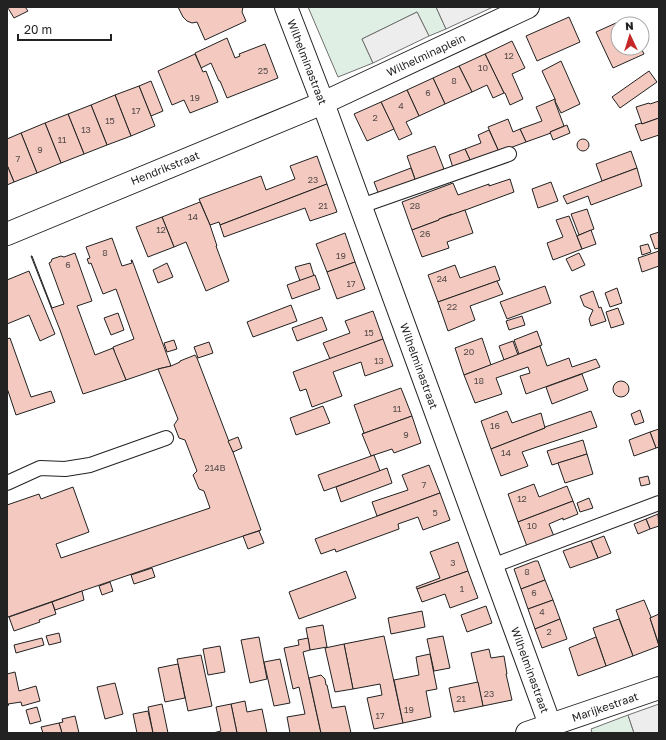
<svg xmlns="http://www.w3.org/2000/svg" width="666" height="740" font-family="'Golos Text',sans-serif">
<rect width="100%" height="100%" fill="#fff"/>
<!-- green -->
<g fill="#e0efe3" stroke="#6f6f6f">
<polygon points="308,7 436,7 446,29 429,36 417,12 362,39 373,63 338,77"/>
<polygon points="628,715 634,733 592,733 591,729"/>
</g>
<!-- parking -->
<g fill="#ededed" stroke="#6f6f6f">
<polygon points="436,7 493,7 446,29"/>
<polygon points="417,12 429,36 373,63 362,39"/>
<polygon points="659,704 659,733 634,733 628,715"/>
</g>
<!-- building -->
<g fill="#f3c9c0" stroke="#222">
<polygon points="9,7 25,7 28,11 14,18 8,8"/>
<polygon points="178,7 243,7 242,12 246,21 205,40 197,22 192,23 187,21 183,17"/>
<polygon points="569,17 580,42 537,61 526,36"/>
<polygon points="627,18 630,24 618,24 618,48 641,48 644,54 613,68 596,32"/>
<polygon points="227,38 235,58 240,56 239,54 265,44 278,78 227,98 220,81 219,81 211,63 201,68 195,53"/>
<polygon points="512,41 525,68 512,74 523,99 510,105 505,93 504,93 485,54"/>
<polygon points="195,54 203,72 206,71 218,102 190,113 184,100 172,105 158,71"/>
<polygon points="485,54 504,93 493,98 487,85 472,92 459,66"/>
<polygon points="561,61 580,104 561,113 555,101 555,99 542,71"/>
<polygon points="459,66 472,92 445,104 433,78"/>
<polygon points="649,71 657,82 620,108 612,97"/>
<polygon points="433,78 445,104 419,116 407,90"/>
<polygon points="151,81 163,111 151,116 139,86"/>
<polygon points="139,86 155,126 131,136 115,95"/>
<polygon points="407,90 419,116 406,122 412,134 399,140 381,102"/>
<polygon points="115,95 131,136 107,145 91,105"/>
<polygon points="555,99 555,102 564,126 550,132 551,133 526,142 520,129 542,121 536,107"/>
<polygon points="659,101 659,118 642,124 636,107 649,103 650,104"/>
<polygon points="381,102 394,129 367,141 354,114"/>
<polygon points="91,105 107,145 84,154 68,114"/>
<polygon points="68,114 84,154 61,163 45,123"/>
<polygon points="659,118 659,135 641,141 635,125 641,123 642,124"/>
<polygon points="508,119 513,132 520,129 526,142 499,152 488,127"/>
<polygon points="45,123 61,163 37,173 21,133"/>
<polygon points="567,125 570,133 553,140 550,132"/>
<polygon points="489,130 499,152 471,162 465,149 481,143 478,135"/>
<polygon points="21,133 37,173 14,182 7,165 7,139"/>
<circle cx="583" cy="145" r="6"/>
<polygon points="435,146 444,169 416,182 407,156"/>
<polygon points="465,149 471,162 453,168 449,155"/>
<polygon points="631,151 637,168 602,181 596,164"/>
<polygon points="317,156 327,184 220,225 219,222 210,225 199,199 261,176 266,190 295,179 290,166"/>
<polygon points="7,165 14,182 7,185"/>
<polygon points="411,168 416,182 379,195 374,182"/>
<polygon points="637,168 642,186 591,205 588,196 567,204 563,196 602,181"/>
<polygon points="510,179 514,192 452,215 452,214 439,219 439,220 412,230 402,202 453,183 458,195 489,184 489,186"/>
<polygon points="551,182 558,201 538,208 532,189"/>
<polygon points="327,184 337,212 310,221 305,208 224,237 220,225"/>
<polygon points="200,202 210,225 217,246 216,246 229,281 206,291 186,242 174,247 162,217"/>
<polygon points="587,209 594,229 579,235 571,214"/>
<polygon points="465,210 473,233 447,242 449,248 422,257 412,230 439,220 439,219"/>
<polygon points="569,216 582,249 553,260 547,243 563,237 556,220"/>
<polygon points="162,217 174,247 148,257 136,227"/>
<polygon points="591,230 596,244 582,249 577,236"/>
<polygon points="659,232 659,248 655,249 650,235"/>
<polygon points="345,233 355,262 327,272 316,244"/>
<polygon points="112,238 122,266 132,263 131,260 132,260 171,366 158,369 126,380 115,354 113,347 134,339 116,289 103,294 91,263 89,264 87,259 90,258 86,247"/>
<polygon points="648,244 651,252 642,255 640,246"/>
<polygon points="659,251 659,266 642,272 638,258"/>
<polygon points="75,253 92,301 77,306 95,355 113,348 126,380 83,394 60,330 31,256 32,256 52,308 64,304 49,263 51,262 52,259 61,256 64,257"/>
<polygon points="579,253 585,265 572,271 566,259"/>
<polygon points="355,262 365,289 337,299 327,272"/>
<polygon points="167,263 173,277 158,283 153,270"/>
<polygon points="310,263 314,276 300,281 295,267"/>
<polygon points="455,265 460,278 495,266 500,280 438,302 428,275"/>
<polygon points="29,271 55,334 40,341 29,315 7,324 7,280"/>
<polygon points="315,275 320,289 292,299 287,285"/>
<polygon points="497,281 503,294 470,306 475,320 448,331 438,302"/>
<polygon points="545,286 551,303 507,319 500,302"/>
<polygon points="617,288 622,303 610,307 605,293"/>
<polygon points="593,291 599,308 601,307 606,321 591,326 589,319 593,310 584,306 580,296"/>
<polygon points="291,305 297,321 253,337 247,322"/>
<polygon points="618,308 624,324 611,328 606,312"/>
<polygon points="373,311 383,339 330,359 323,343 350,333 345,321"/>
<polygon points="118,313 124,330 111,335 104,318"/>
<polygon points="522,316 525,325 509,330 506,321"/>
<polygon points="322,317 327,330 297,341 292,328"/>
<polygon points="537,331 542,345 519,354 514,340"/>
<polygon points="10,338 31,397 51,391 55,402 16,415 7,388 7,339"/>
<polygon points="482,338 491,365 464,375 455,348"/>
<polygon points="383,339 393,366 365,376 361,362 333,372 342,396 312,407 306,389 300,391 293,372"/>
<polygon points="174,340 177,349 167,352 164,343"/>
<polygon points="513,341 518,355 504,360 499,346"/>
<polygon points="209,342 213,353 198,358 194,347"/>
<polygon points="540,346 547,366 569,358 572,367 596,359 600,367 526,394 520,376 530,373 528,367 496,378 502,394 475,403 464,375"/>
<polygon points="195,355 197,358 233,452 261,530 82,591 8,617 7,614 7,505 39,494 41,499 73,487 89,532 56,544 61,558 210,508 204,491 199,489 193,475 197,471 185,440 179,438 174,425 178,419 158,369 171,366 180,362 180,361"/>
<polygon points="582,374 588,390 552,404 546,387"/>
<circle cx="621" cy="389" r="8"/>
<polygon points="401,388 412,416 362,434 364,433 354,405"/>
<polygon points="323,406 330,423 296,435 290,418"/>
<polygon points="640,410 644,422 635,425 631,414"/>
<polygon points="507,411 512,423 541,413 545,428 491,449 481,421"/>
<polygon points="591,411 597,427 522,452 528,466 501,476 491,449 545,428 545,427"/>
<polygon points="412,416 421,443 394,453 392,449 371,456 362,434"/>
<polygon points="659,429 659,447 656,448 650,432"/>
<polygon points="650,432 656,448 634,456 629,440"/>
<polygon points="238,437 242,448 233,452 228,441"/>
<polygon points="583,440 587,454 552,465 547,451"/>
<polygon points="587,454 593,474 565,483 558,463"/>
<polygon points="374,455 380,471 324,491 318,475"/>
<polygon points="429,465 440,493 377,516 372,502 408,490 402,475"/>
<polygon points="387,468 392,483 341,502 336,487"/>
<polygon points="648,476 650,484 641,486 639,478"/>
<polygon points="534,484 539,497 567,486 573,501 518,522 508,494"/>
<polygon points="440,493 450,520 423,530 418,517 398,524 399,529 336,552 335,549 321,554 315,539"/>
<polygon points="589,498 593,508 580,512 577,503"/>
<polygon points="573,501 578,514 563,520 563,518 549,524 555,539 528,549 518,522"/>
<polygon points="658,514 659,526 650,529 646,519"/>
<polygon points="646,519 650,529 638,534 634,524"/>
<polygon points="259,531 264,543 248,549 243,536"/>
<polygon points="604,536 611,553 598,558 591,541"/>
<polygon points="591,541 598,558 570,568 563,551"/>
<polygon points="458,542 468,571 417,589 416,587 440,578 430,552"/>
<polygon points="535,561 538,561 545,580 521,589 514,569"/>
<polygon points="152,568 155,577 134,584 131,575"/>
<polygon points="346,571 356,598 299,619 289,592"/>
<polygon points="468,571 478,598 450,608 445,594 422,602 417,589"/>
<polygon points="545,580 553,600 528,609 521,589"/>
<polygon points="110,582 113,591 102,595 99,586"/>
<polygon points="82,591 84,600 55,610 52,602"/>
<polygon points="553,600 560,619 535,629 528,609"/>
<polygon points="644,600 651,617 650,618 659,646 633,656 616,610"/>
<polygon points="52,602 56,614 39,620 40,622 14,631 9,617"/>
<polygon points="486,606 492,623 467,632 461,615"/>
<polygon points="422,611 425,627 391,634 388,618"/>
<polygon points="659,614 659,645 650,618"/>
<polygon points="560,619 567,639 542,648 535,629"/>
<polygon points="619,619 633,656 606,666 593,628"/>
<polygon points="323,625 327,647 310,650 306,628"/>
<polygon points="59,633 61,642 49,645 46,636"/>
<polygon points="384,636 403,723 374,729 367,698 382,695 380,684 353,689 344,644"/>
<polygon points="443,636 450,668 434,671 427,639"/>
<polygon points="259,637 267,679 250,683 241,640"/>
<polygon points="596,637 606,666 578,676 569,648"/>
<polygon points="42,638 44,645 16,653 14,645"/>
<polygon points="308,638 310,650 303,652 321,733 290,733 287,717 305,714 299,687 293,689 284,648 299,645 298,640"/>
<polygon points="344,644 353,689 335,692 325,648"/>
<polygon points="220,646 225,672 208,675 203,649"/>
<polygon points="489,649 491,658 504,656 507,674 506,674 512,700 483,706 471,653"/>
<polygon points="430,654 437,689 426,691 431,717 403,723 394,680 419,675 416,657"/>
<polygon points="201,655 212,706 188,711 177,659"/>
<polygon points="280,659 290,703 274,706 264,662"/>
<polygon points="178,664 185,698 165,702 158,668"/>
<polygon points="15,672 19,691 36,686 40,701 22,706 21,702 8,704 9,705 7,706 7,674"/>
<polygon points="321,675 325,679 326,685 327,685 332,708 345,706 351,733 321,733 309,678"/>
<polygon points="478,682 483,706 454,712 449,688"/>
<polygon points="115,683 123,714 105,719 97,687"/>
<polygon points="245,701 247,712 262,709 267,733 237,733 231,704"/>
<polygon points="162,704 168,733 153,733 148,707"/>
<polygon points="231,704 237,733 213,733 221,731 216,707"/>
<polygon points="37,707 41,721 30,724 26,710"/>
<polygon points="148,711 153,733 137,733 133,714"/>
<polygon points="75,716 79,733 62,733 59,723 63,722 62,719"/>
<polygon points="59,723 62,733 43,733 41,727"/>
</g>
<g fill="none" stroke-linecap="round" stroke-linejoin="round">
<defs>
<g id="service">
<polyline points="361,206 509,154"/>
<polyline points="7,483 40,468 65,469 90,465 166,438"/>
<polyline points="492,566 659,503"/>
</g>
<g id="minor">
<polyline points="286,7 323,103 553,733"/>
<polyline points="7,234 323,103 528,7"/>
<polyline points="527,733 659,688"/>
</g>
</defs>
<!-- service casing -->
<use href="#service" stroke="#222" stroke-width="16"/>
<!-- minor casing -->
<use href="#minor" stroke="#222" stroke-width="24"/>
<!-- service -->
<use href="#service" stroke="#fff" stroke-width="14"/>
<!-- minor -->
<use href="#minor" stroke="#fff" stroke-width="22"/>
</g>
<g text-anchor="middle" stroke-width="3" stroke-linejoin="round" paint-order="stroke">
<!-- number labels -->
<g font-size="9" fill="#564c4a">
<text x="509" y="59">12</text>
<text x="483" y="71">10</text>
<text x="263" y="74">25</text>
<text x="454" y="84">8</text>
<text x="428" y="96">6</text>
<text x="195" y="101">19</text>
<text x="401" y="109">4</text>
<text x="136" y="114">17</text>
<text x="375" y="121">2</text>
<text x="110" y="124">15</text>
<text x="86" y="133">13</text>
<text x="62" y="143">11</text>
<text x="40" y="153">9</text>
<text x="18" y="162">7</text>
<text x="313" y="183">23</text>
<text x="323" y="209">21</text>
<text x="415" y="209">28</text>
<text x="193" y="220">14</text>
<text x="161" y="233">12</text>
<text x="425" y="237">26</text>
<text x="105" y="256">8</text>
<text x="341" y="259">19</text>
<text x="68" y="268">6</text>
<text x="442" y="282">24</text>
<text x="351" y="287">17</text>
<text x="452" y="310">22</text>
<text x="369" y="336">15</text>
<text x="469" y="355">20</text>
<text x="379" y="364">13</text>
<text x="479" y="384">18</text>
<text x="397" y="412">11</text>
<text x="495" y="429">16</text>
<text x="406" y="438">9</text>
<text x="506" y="456">14</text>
<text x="215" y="471">214B</text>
<text x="424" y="488">7</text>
<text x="522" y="502">12</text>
<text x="435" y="516">5</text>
<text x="532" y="529">10</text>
<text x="453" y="566">3</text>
<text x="527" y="575">8</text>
<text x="462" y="592">1</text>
<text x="534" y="596">6</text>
<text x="542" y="615">4</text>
<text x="549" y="635">2</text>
<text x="489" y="697">23</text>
<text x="461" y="702">21</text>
<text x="409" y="713">19</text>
<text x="380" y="719">17</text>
</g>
<!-- street labels -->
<g font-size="11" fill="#222" stroke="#fff">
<text transform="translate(426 55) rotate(-25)" y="4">Wilhelminaplein</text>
<text transform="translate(307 62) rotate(69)" y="4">Wilhelminastraat</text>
<text transform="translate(165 168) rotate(-22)" y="4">Hendrikstraat</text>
<text transform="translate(419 366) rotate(70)" y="4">Wilhelminastraat</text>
<text transform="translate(530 670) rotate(70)" y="4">Wilhelminastraat</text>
<text transform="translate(605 707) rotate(-19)" y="4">Marijkestraat</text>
</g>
</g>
<!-- border -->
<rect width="666" height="740" fill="none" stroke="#222222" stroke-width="16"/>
<!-- north arrow -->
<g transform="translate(630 36) rotate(356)"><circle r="19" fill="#ffffff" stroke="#a7a7a7"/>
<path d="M0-3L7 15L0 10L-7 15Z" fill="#c62828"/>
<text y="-6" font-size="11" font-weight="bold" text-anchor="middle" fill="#222222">N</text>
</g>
<!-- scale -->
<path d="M18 34v6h93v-6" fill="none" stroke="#222222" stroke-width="2"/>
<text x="24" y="34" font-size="12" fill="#222222" stroke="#ffffff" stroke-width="3" paint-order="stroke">20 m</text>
</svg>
